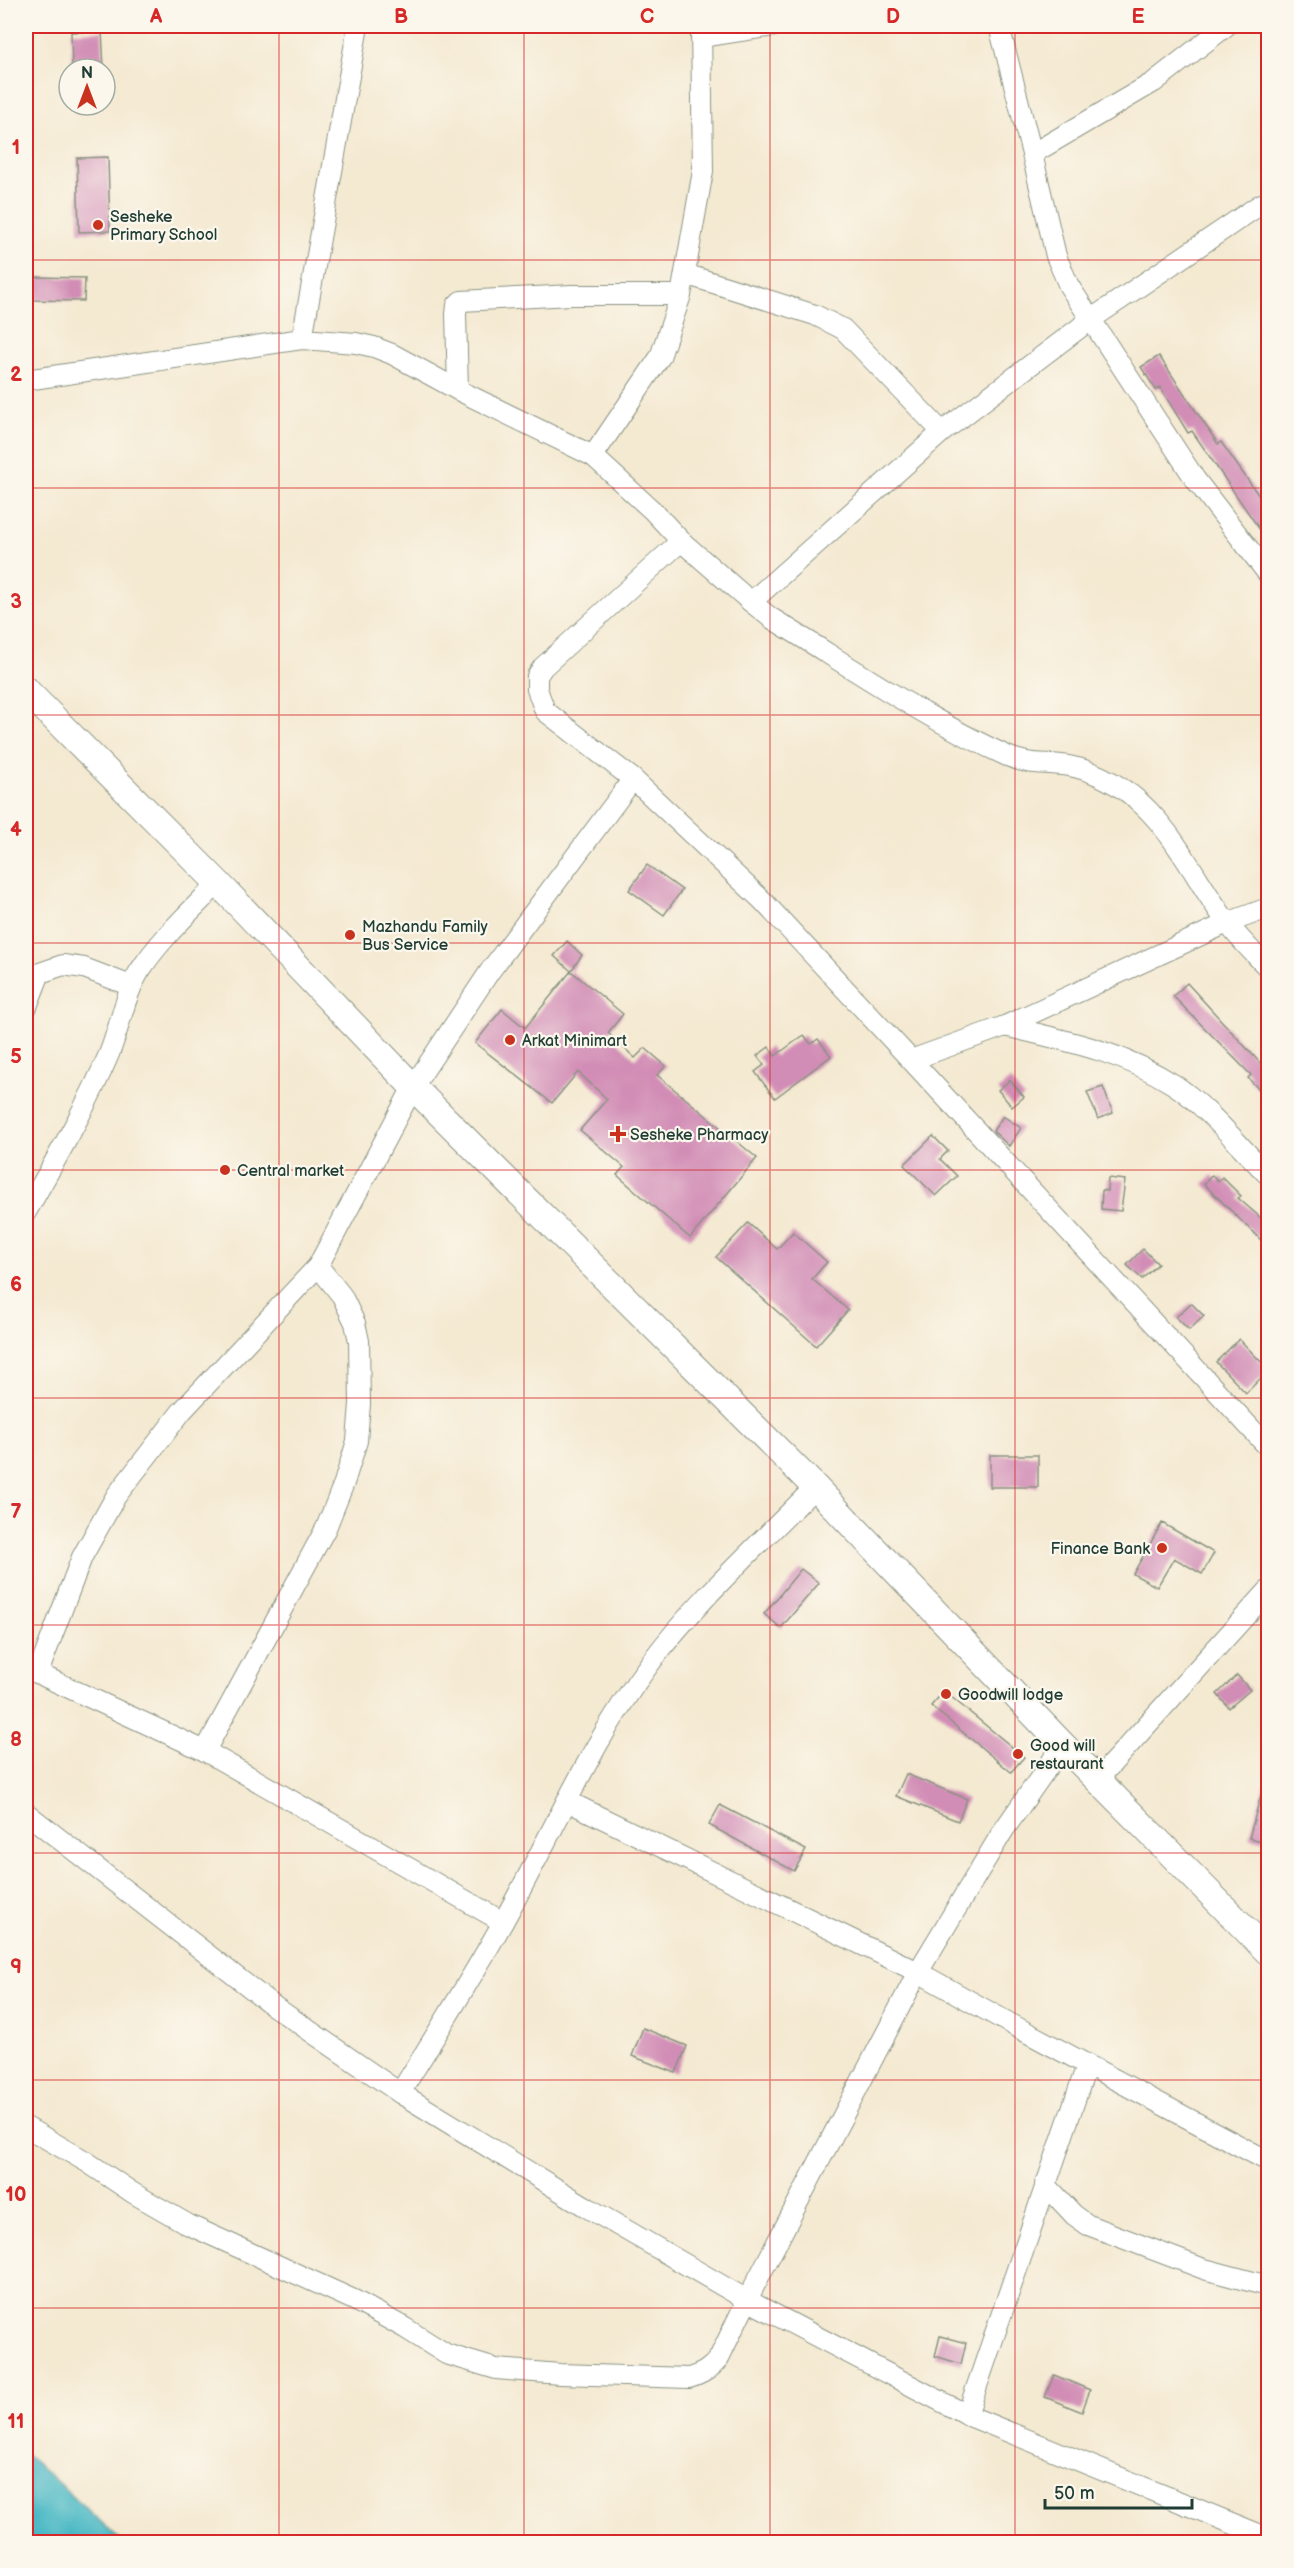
<svg xmlns="http://www.w3.org/2000/svg" width="1294" height="2568" font-family="'Balsamiq Sans',sans-serif">
<rect width="100%" height="100%" fill="#fbf7ec"/>
<filter id="ink" filterUnits="userSpaceOnUse"><feTurbulence type="fractalNoise" baseFrequency=".0167" numOctaves="2"/><feDisplacementMap in="SourceGraphic" scale="12" xChannelSelector="R" yChannelSelector="G"/><feConvolveMatrix kernelMatrix="1 2 1 2 8 2 1 2 1" color-interpolation-filters="sRGB"/></filter>
<filter id="wash" filterUnits="userSpaceOnUse"><feTurbulence type="fractalNoise" baseFrequency=".008" numOctaves="4" result="noise"/><feDisplacementMap in="SourceGraphic" scale="24" xChannelSelector="R" yChannelSelector="G"/><feGaussianBlur stdDeviation="1.35" result="paint"/><feColorMatrix in="noise" values="0 0 0 0 0 0 0 0 0 0 0 0 0 0 0 0 0 1.4 0 .05"/><feComposite in="paint" operator="in"/></filter>
<g filter="url(#wash)">
<rect width="100%" height="100%" fill="#f4e9d1"/>
<!-- water -->
<polygon fill="#4bb9c5" stroke="#357b7c" stroke-width="1.5" points="26,2454 123,2542 26,2542"/>
<g id="blocks">
<!-- building -->
<g fill="#d28db6">
<polygon points="102,31 104,69 72,69 71,32"/>
<polygon points="108,157 110,231 79,232 77,158"/>
<polygon points="33,277 85,278 84,301 33,300"/>
<polygon points="1159,356 1218,444 1221,442 1269,510 1269,543 1192,431 1188,433 1160,387 1156,390 1141,367"/>
<polygon points="647,865 682,890 664,915 629,890"/>
<polygon points="567,941 582,955 571,971 554,956"/>
<polygon points="571,971 623,1014 608,1033 635,1058 645,1048 666,1066 657,1075 757,1158 690,1238 617,1175 624,1167 580,1130 607,1099 578,1072 552,1103 475,1043 502,1009 525,1028"/>
<polygon points="1187,983 1262,1065 1269,1059 1269,1100 1248,1078 1251,1075 1173,996"/>
<polygon points="804,1035 811,1044 818,1039 831,1056 775,1098 755,1072 764,1065 757,1056 769,1047 775,1056"/>
<polygon points="1010,1080 1024,1097 1012,1107 998,1090"/>
<polygon points="1103,1087 1113,1113 1098,1119 1087,1092"/>
<polygon points="1003,1116 1021,1128 1009,1146 993,1131"/>
<polygon points="933,1136 948,1151 940,1159 957,1176 936,1196 904,1165"/>
<polygon points="1212,1175 1218,1181 1222,1177 1241,1196 1238,1198 1269,1225 1269,1248 1204,1184"/>
<polygon points="1108,1178 1125,1180 1121,1211 1101,1209 1102,1190 1107,1191"/>
<polygon points="748,1223 777,1249 793,1232 827,1262 812,1279 848,1310 816,1346 716,1257"/>
<polygon points="1143,1249 1158,1264 1142,1279 1127,1265"/>
<polygon points="1191,1303 1204,1316 1189,1330 1176,1317"/>
<polygon points="1239,1339 1269,1370 1246,1393 1216,1362"/>
<rect x="990" y="1455" width="48" height="32"/>
<polygon points="1162,1523 1214,1553 1202,1574 1174,1558 1157,1587 1133,1574"/>
<polygon points="801,1569 819,1583 781,1628 764,1614"/>
<polygon points="1237,1675 1250,1690 1229,1708 1217,1694"/>
<polygon points="944,1691 1024,1757 1011,1772 931,1706"/>
<polygon points="906,1774 967,1799 958,1821 896,1796"/>
<polygon points="1264,1784 1269,1785 1269,1843 1249,1838"/>
<polygon points="720,1805 806,1850 794,1871 709,1825"/>
<polygon points="643,2028 687,2046 676,2073 632,2056"/>
<polygon points="940,2336 966,2343 961,2364 935,2356"/>
<polygon points="1054,2375 1090,2390 1082,2412 1045,2397"/>
</g>
</g>
</g>
<g filter="url(#ink)">
<use href="#blocks" fill-opacity="0" stroke="#8a9382" stroke-width="1.5"/>
<g fill="none" stroke-linecap="round" stroke-linejoin="round">
<defs>
<g id="minor">
<polyline points="999,26 1032,154 1154,82 1226,26"/>
<polyline points="701,37 774,26"/>
<polyline points="1032,154 1056,256 1069,286 1195,479 1268,574"/>
<polyline points="685,274 815,315 843,329 942,432"/>
<polyline points="302,339 358,26"/>
<polyline points="26,380 302,339 356,343 374,347 392,354 458,390 593,456 653,511 681,541"/>
<polyline points="458,390 456,314 457,305 461,301 572,295 681,295"/>
<polyline points="593,456 660,357 681,295 703,171 701,26"/>
<path d="M751,602L771,618C848,665 924,718 1007,756C1030,766 1046,762 1069,766C1091,770 1112,781 1130,794C1172,826 1195,879 1226,921C1238,938 1254,953 1268,968"/>
<polyline points="633,779 762,900 911,1060"/>
<polyline points="1268,908 1227,923 1005,1026 911,1060 1268,1447"/>
<polyline points="26,1009 40,973 63,965 84,968 131,986"/>
<path d="M1005,1026C1063,1040 1121,1051 1173,1084C1206,1105 1240,1147 1268,1175"/>
<path d="M26,1212C55,1161 86,1108 109,1054C120,1027 124,997 139,972C160,939 191,911 218,883"/>
<polyline points="26,1668 205,1751 503,1922"/>
<polyline points="38,1673 82,1557 116,1496 182,1411 318,1266 413,1087 490,971 633,779 545,711 537,689 537,676 543,667 681,541 751,602 942,432 1090,320 1261,204"/>
<polyline points="205,1751 326,1528 344,1483 357,1441 360,1404 359,1341 355,1323 342,1296 318,1266"/>
<polyline points="1098,1779 1268,1591"/>
<polyline points="567,1801 918,1972 1011,2024 1268,2161"/>
<polyline points="26,1813 275,2007 400,2093 588,2208 747,2300 967,2415 1268,2538"/>
<path d="M400,2093C435,2036 471,1980 503,1922C552,1835 591,1742 651,1662C698,1599 761,1543 815,1487"/>
<path d="M26,2127L87,2162L133,2193L189,2225L354,2300L405,2328L446,2354L496,2369L560,2374L689,2378C702,2374 711,2369 719,2358L747,2300L918,1972L1003,1831L1063,1745"/>
<polyline points="1045,2184 1074,2215 1088,2225 1204,2269 1268,2286"/>
<polyline points="967,2415 1087,2065"/>
</g>
<polyline id="major" points="26,690 218,883 413,1087 815,1487 1063,1745 1268,1952"/>
</defs>
<!-- minor casing -->
<use href="#minor" stroke="#8a9382" stroke-width="22"/>
<!-- major casing -->
<use href="#major" stroke="#8a9382" stroke-width="28"/>
<!-- minor -->
<use href="#minor" stroke="#fff" stroke-width="20"/>
<!-- major -->
<use href="#major" stroke="#fff" stroke-width="26"/>
</g>
</g>
<!-- grid -->
<path fill="none" stroke="#d62828" stroke-width="1.5" stroke-opacity="0.55" d="M279,26V2542M524,26V2542M770,26V2542M1015,26V2542M26,260H1268M26,488H1268M26,715H1268M26,943H1268M26,1170H1268M26,1398H1268M26,1625H1268M26,1853H1268M26,2080H1268M26,2308H1268"/>
<!-- markers -->
<g fill="#c8321e" stroke="#fbf7ec" stroke-width="2">
<circle cx="98" cy="225" r="6"/>
<circle cx="350" cy="935" r="6"/>
<circle cx="510" cy="1040" r="6"/>
<path d="M615 1125h6v6h6v6h-6v6h-6v-6h-6v-6h6z"/>
<circle cx="225" cy="1170" r="6"/>
<circle cx="1162" cy="1548" r="6"/>
<circle cx="946" cy="1694" r="6"/>
<circle cx="1018" cy="1754" r="6"/>
</g>
<g text-anchor="middle" stroke-width="4.5" stroke-linejoin="round" paint-order="stroke">
<!-- poi labels -->
<g font-size="16" fill="#1f3d34" stroke="#fbf7ec" text-anchor="start">
<text x="110" y="222">Sesheke<tspan x="110" dy="18">Primary School</tspan></text>
<text x="362" y="932">Mazhandu Family<tspan x="362" dy="18">Bus Service</tspan></text>
<text x="522" y="1046">Arkat Minimart</text>
<text x="630" y="1140">Sesheke Pharmacy</text>
<text x="237" y="1176">Central market</text>
<text x="1150" y="1554" text-anchor="end">Finance Bank</text>
<text x="958" y="1700">Goodwill lodge</text>
<text x="1030" y="1751">Good will<tspan x="1030" dy="18">restaurant</tspan></text>
</g>
</g>
<!-- margin -->
<rect width="1294" height="2568" fill="none" stroke="#fbf7ec" stroke-width="66"/>
<!-- north arrow -->
<g transform="translate(87 87)"><circle r="28" fill="#fbf7ec" stroke="#a3ada2" stroke-width="1.5"/>
<path d="M0-4.5L10 22L0 15L-10 22Z" fill="#c8321e"/>
<text y="-9" font-size="16" font-weight="bold" text-anchor="middle" fill="#1f3d34">N</text>
</g>
<!-- scale -->
<path d="M1045 2499v9h147v-9" fill="none" stroke="#1f3d34" stroke-width="3"/>
<text x="1054" y="2499" font-size="18" fill="#1f3d34" stroke="#fbf7ec" stroke-width="4.5" paint-order="stroke">50 m</text>
<rect x="33" y="33" width="1228" height="2502" fill="none" stroke="#d62828" stroke-width="2"/>
<g font-size="20" text-anchor="middle" font-weight="bold" fill="#d62828">
<text x="156" y="23">A</text>
<text x="401" y="23">B</text>
<text x="647" y="23">C</text>
<text x="893" y="23">D</text>
<text x="1138" y="23">E</text>
<text x="16" y="154">1</text>
<text x="16" y="381">2</text>
<text x="16" y="608">3</text>
<text x="16" y="836">4</text>
<text x="16" y="1063">5</text>
<text x="16" y="1291">6</text>
<text x="16" y="1518">7</text>
<text x="16" y="1746">8</text>
<text x="16" y="1973">9</text>
<text x="16" y="2201">10</text>
<text x="16" y="2428">11</text>
</g>
</svg>
